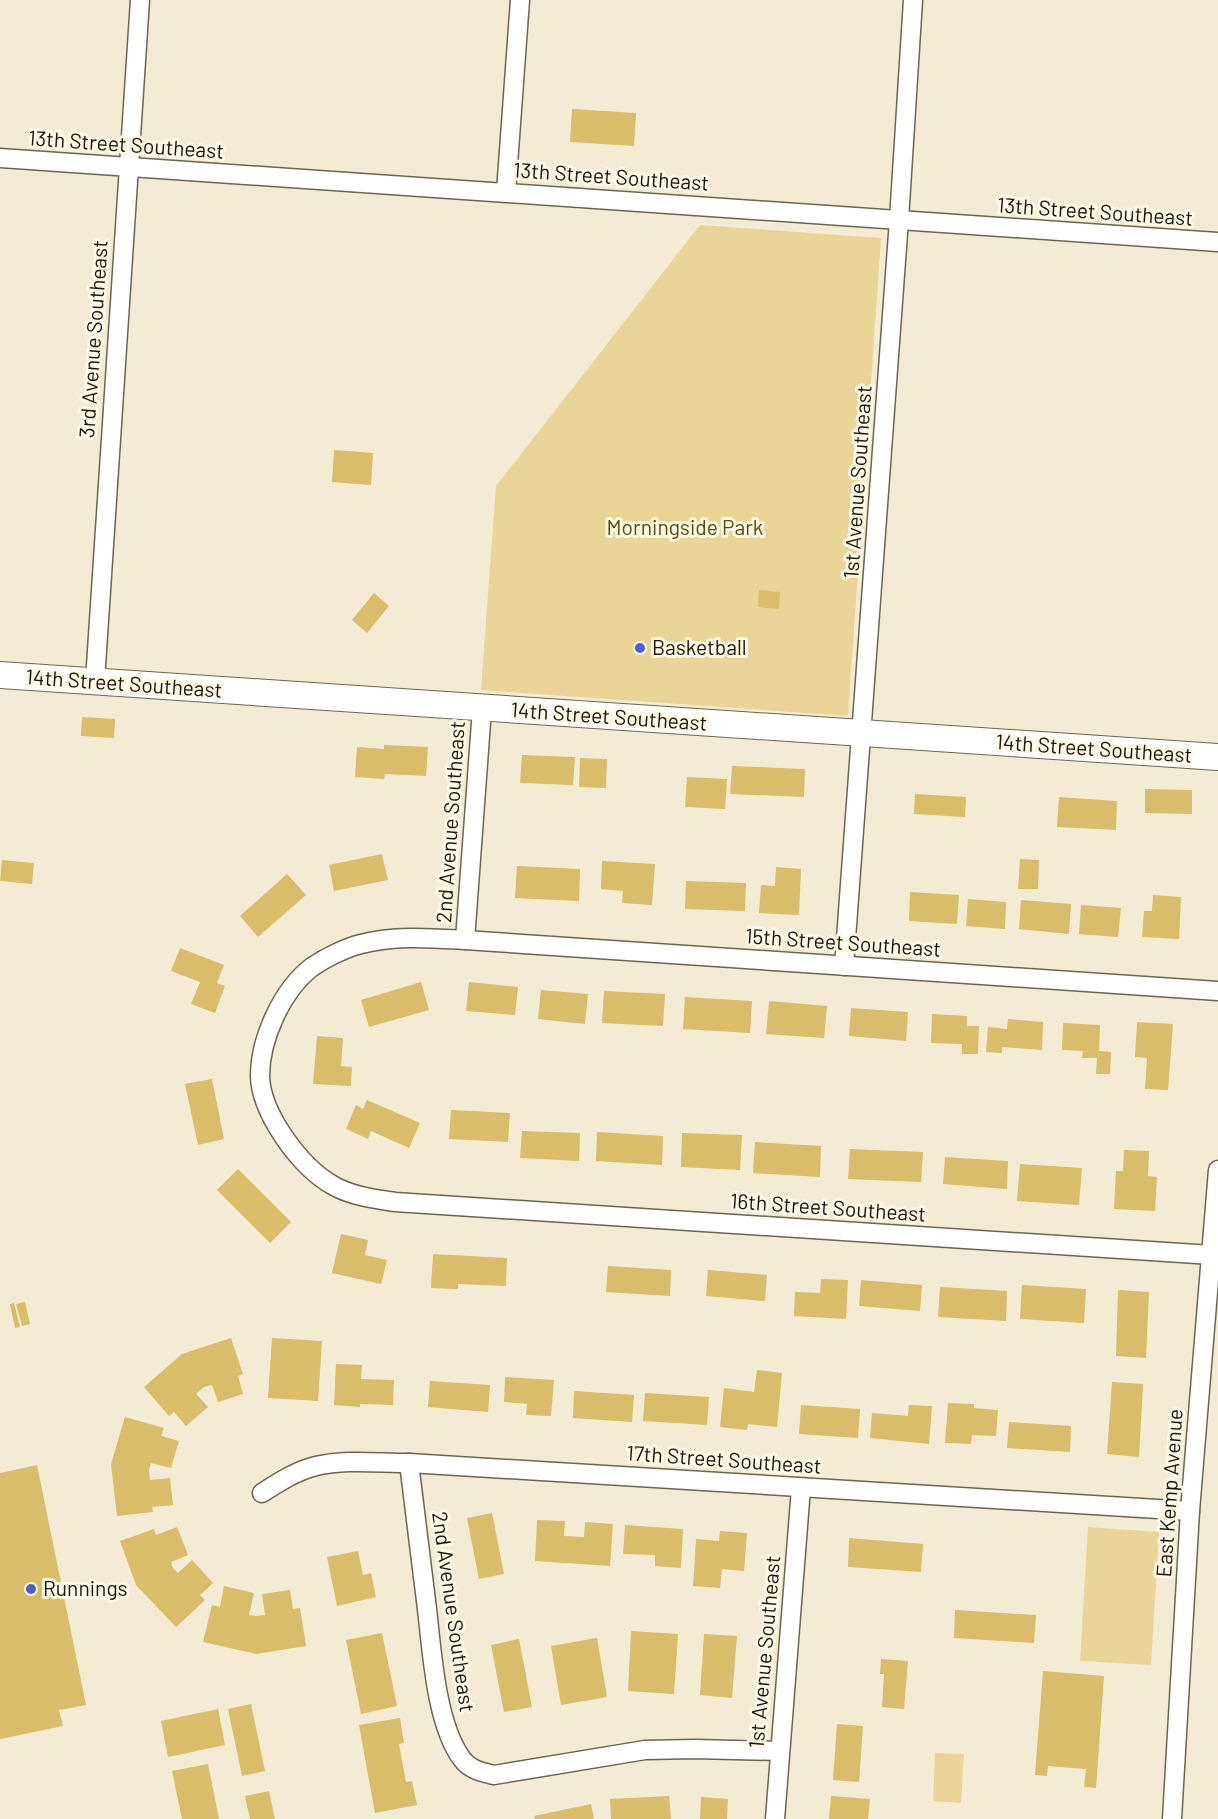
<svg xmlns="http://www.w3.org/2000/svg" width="1218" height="1819" font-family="Barlow,sans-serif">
<rect width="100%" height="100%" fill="#f3ebd3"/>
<!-- green -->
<g fill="#ebd497">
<polygon points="700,225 881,238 848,716 481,690 496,486"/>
<polygon points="1088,1527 1159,1532 1151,1665 1080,1661"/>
<polygon points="935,1753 964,1754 961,1803 933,1801"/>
</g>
<!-- building -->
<g fill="#dabd6a">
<polygon points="572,109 636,113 634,146 570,142"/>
<polygon points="334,450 373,453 371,485 332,482"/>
<polygon points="759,590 780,592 779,609 758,607"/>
<polygon points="374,593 389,606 367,633 352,620"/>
<polygon points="82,717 115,719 114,738 81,736"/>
<polygon points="384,745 428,747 426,776 385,774 384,779 355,777 357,747 384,749"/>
<polygon points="522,755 575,757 573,785 520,783"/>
<polygon points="580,758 607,759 606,788 579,787"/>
<polygon points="732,766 805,769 804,797 730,794"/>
<polygon points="687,777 727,779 725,809 685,807"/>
<polygon points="1145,789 1192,790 1192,814 1145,813"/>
<polygon points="915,794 966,797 965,817 914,814"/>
<polygon points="1059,797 1117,801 1116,830 1057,827"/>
<polygon points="382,854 388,880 334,891 329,865"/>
<polygon points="1020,859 1039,860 1038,889 1018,889"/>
<polygon points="2,860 34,863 32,884 0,881"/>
<polygon points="602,861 655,864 652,905 622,903 623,891 601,889"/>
<polygon points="517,866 580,869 579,901 515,898"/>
<polygon points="776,867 801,869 799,915 759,913 761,885 775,886"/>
<polygon points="287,874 306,895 258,937 240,916"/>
<polygon points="686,881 746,883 745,911 685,909"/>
<polygon points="910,892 959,895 957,924 909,921"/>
<polygon points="1153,895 1181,897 1179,939 1142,937 1144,911 1152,911"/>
<polygon points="968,899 1006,902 1005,929 966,926"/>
<polygon points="1021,900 1071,904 1069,934 1019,929"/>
<polygon points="1081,905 1121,908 1118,937 1079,934"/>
<polygon points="180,948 224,965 217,983 225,986 215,1013 191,1004 200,982 171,971"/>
<polygon points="421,982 429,1010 369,1027 361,1000"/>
<polygon points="469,982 518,987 515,1015 466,1011"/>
<polygon points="541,990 588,994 585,1024 538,1019"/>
<polygon points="604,991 665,994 663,1026 602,1023"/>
<polygon points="685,997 752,1001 750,1033 683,1029"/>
<polygon points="769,1001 827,1006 824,1038 766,1034"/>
<polygon points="851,1008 908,1012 906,1041 849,1036"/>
<polygon points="932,1014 967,1016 967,1026 979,1026 978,1054 962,1054 962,1044 931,1043"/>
<polygon points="1008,1019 1043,1022 1042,1050 1002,1047 1002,1053 986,1052 988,1027 1007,1029"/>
<polygon points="1137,1022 1173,1024 1168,1090 1145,1089 1147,1058 1135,1057"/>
<polygon points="1063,1023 1100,1025 1099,1051 1111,1052 1110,1074 1096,1074 1097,1058 1082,1058 1083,1051 1062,1050"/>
<polygon points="317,1036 343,1038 341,1066 352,1067 351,1086 313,1084"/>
<polygon points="212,1079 224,1139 198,1145 185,1084"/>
<polygon points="367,1100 420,1123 409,1148 371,1131 368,1139 346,1129 356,1105 363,1109"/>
<polygon points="451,1110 510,1113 508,1142 449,1139"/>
<polygon points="522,1131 580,1133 579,1161 520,1158"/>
<polygon points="597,1132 663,1136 662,1165 596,1161"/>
<polygon points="682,1133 742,1135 740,1170 681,1167"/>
<polygon points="755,1142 821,1146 820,1177 753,1173"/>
<polygon points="850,1149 923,1152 921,1182 848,1179"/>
<polygon points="1124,1150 1149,1151 1148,1176 1157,1177 1155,1211 1114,1209 1116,1171 1123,1171"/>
<polygon points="945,1157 1008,1161 1007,1189 943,1184"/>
<polygon points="1020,1164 1082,1168 1079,1205 1017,1201"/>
<polygon points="238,1169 291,1222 270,1243 217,1190"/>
<polygon points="341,1234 368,1240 365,1255 387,1260 381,1284 332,1273"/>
<polygon points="433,1254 507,1258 506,1286 458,1284 458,1289 431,1288"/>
<polygon points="608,1266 671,1270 670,1296 606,1292"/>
<polygon points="708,1270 767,1275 765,1301 706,1296"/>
<polygon points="821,1279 848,1280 846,1319 794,1316 795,1292 820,1293"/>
<polygon points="861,1280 922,1285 920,1311 859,1306"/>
<polygon points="1022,1285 1086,1289 1084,1323 1020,1319"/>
<polygon points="940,1287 1007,1291 1006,1321 938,1317"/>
<polygon points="1118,1290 1149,1292 1146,1358 1116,1356"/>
<polygon points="25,1302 30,1324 22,1326 16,1304"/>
<polygon points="14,1303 20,1327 15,1328 10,1304"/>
<polygon points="231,1338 243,1374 238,1376 243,1394 218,1402 212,1385 204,1387 196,1394 208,1407 186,1426 174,1412 169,1416 144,1387 182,1354"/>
<polygon points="272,1338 322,1341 318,1401 268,1398"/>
<polygon points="336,1364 362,1365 361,1379 394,1380 393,1405 360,1404 360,1407 334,1405"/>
<polygon points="757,1370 782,1373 777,1427 748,1424 747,1430 720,1427 724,1388 754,1392"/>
<polygon points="505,1377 554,1380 551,1416 526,1415 527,1404 504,1402"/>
<polygon points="430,1381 490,1385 488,1412 428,1407"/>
<polygon points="1112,1382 1143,1384 1139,1457 1107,1454"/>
<polygon points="574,1391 634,1395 632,1422 573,1418"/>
<polygon points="645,1393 709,1397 707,1425 643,1421"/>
<polygon points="948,1403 974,1404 974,1408 998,1410 996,1436 972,1435 971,1444 945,1443"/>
<polygon points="801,1405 860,1409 858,1438 799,1434"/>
<polygon points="909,1405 932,1406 929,1444 870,1438 872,1413 908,1416"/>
<polygon points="125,1417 164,1428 161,1436 179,1441 171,1468 151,1463 149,1470 150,1480 170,1478 173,1505 152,1507 153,1512 117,1516 111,1464"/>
<polygon points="1009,1422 1071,1426 1070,1452 1007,1448"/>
<polygon points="37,1465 86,1705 59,1710 63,1726 0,1739 0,1473"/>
<polygon points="492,1513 504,1574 479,1579 467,1518"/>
<polygon points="537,1520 565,1521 564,1536 584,1537 585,1522 613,1524 610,1566 535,1561"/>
<polygon points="625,1525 683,1529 681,1568 655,1566 655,1555 623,1554"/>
<polygon points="177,1527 188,1555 171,1562 173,1568 178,1573 192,1560 213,1583 200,1595 205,1600 176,1627 136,1585 120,1541 154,1529 156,1535"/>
<polygon points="720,1531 747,1533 744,1571 722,1569 720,1588 693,1586 696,1539 719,1541"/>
<polygon points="849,1538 923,1544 921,1572 848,1567"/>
<polygon points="358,1551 363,1575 371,1573 376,1597 337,1606 327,1557"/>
<polygon points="224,1586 254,1593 249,1615 256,1616 265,1615 262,1594 290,1590 293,1609 300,1608 306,1646 256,1654 203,1642 212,1605 220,1607"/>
<polygon points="955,1610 1036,1615 1034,1643 954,1638"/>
<polygon points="631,1631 678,1634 674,1694 628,1691"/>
<polygon points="382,1633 397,1706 361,1714 346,1640"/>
<polygon points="704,1634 737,1636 732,1698 700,1695"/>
<polygon points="597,1638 607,1697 561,1705 551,1646"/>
<polygon points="519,1639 532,1707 504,1712 491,1645"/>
<polygon points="881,1659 908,1661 904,1709 882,1707 884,1674 880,1674"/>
<polygon points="1043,1671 1104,1676 1096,1788 1084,1787 1086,1769 1048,1766 1047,1776 1035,1775"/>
<polygon points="251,1704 265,1771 242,1776 228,1709"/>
<polygon points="218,1709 225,1745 168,1757 161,1721"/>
<polygon points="400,1718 404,1743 399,1744 406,1782 412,1781 417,1805 375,1813 359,1725"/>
<polygon points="837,1724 863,1726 859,1782 833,1780"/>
<polygon points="208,1764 219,1819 182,1819 172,1771"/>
<polygon points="269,1791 275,1819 250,1819 245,1796"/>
<polygon points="669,1796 671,1819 611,1819 610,1799"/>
<polygon points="831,1796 870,1799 868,1819 829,1819"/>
<polygon points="701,1797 728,1799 727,1819 700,1819"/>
<polygon points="591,1804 594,1819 535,1819 534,1816"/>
</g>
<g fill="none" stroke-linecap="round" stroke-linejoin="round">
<defs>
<g id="street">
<polyline points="0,158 1218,242"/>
<polyline points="506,192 520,0"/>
<polyline points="95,681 140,0"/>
<polyline points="465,940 482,709"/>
<polyline points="844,966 899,220 913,0"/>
<path d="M1212,1255L395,1202C375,1199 352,1196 334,1186C301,1168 261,1114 260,1076C260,1039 282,990 312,967C325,958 345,948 361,944C395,935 431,938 465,940L1218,991"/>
<path d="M409,1463C415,1511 421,1560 427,1609C432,1652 436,1724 462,1759C470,1770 482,1772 494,1775L645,1750L695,1749L779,1751"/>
<path d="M262,1493C279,1482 296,1471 316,1466C345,1459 378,1463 409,1463L1190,1511"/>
<polyline points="775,1819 801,1488"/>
<polyline points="1172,1819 1190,1511 1218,1170"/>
</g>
<polyline id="secondary" points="0,675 1218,757"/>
</defs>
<!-- street casing -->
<use href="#street" stroke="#6d6551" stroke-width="21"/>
<!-- secondary casing -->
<use href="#secondary" stroke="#6d6551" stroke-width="28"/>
<!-- street -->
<use href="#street" stroke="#fff" stroke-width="18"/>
<!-- secondary -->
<use href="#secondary" stroke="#fff" stroke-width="26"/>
</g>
<!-- markers -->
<g fill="#4860d4" stroke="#fff8e5" stroke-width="2">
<circle cx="640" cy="648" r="6"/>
<circle cx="31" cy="1589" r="6"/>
</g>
<g text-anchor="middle" stroke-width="6" stroke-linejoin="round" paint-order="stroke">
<!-- street labels -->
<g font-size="21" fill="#18150d" stroke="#fff8e5">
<text transform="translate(126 145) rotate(4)" y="7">13th Street Southeast</text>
<text transform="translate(611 177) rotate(4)" y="7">13th Street Southeast</text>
<text transform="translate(1095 212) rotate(4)" y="7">13th Street Southeast</text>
<text transform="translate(94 339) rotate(-86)" y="7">3rd Avenue Southeast</text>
<text transform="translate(858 482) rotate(-86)" y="7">1st Avenue Southeast</text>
<text transform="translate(124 684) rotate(4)" y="7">14th Street Southeast</text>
<text transform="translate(609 717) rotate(4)" y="7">14th Street Southeast</text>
<text transform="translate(1094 749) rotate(4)" y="7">14th Street Southeast</text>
<text transform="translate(451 822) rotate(-86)" y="7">2nd Avenue Southeast</text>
<text transform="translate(843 943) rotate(4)" y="7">15th Street Southeast</text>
<text transform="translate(828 1208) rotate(4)" y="7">16th Street Southeast</text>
<text transform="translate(724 1460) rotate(4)" y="7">17th Street Southeast</text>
<text transform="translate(1170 1493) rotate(-86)" y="7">East Kemp Avenue</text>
<text transform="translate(453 1612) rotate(82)" y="7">2nd Avenue Southeast</text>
<text transform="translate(765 1652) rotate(-85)" y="7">1st Avenue Southeast</text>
</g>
<!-- park labels -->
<g font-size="21" fill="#5e4a06" stroke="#fff8e5">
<text x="685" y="535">Morningside Park</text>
</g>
<!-- poi labels -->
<g font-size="21" fill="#18150d" stroke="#fff8e5" text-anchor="start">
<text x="652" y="655">Basketball</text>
<text x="43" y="1596">Runnings</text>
</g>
</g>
</svg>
